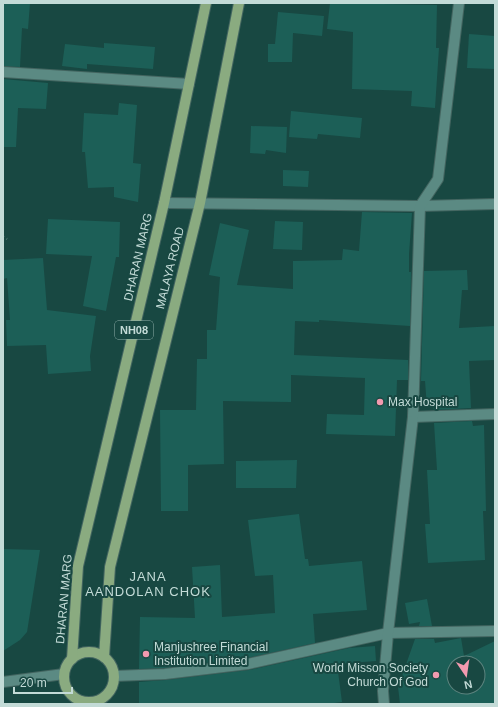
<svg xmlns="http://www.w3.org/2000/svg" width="498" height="707" font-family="Helvetica,sans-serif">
<rect width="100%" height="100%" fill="#184842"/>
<!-- building -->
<g fill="#1c5f57" fill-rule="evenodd">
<polygon points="3,3 30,3 28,29 22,28 20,67 3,66"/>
<polygon points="330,3 437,5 436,48 439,48 435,108 411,106 412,91 352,89 353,32 327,29"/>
<polygon points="278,12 324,16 322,36 293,33 292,62 268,62 268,44 275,44"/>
<polygon points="469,34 495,36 495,69 467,68"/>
<polygon points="104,43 155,47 153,69 87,64 87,69 62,66 65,44 104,48"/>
<polygon points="3,79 48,83 46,109 18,108 16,147 3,147"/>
<polygon points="119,103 137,105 133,163 141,164 138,202 114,197 114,187 88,188 85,152 82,152 84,113 118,115"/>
<polygon points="291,111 362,118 360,138 318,134 317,139 289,137"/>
<polygon points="251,126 287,127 286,153 266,150 265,154 250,153"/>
<polygon points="283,170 309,171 308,187 283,186"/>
<polygon points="362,212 412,213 409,254 409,272 411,272 410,326 319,320 319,322 295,321 294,355 408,360 408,380 397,380 395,436 326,434 327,414 364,415 365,378 291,375 291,402 223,401 224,464 188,465 188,511 161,511 160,410 196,410 197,359 207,359 207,330 216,330 220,277 209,275 220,223 249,230 237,285 293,289 293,261 342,260 343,249 359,251"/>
<polygon points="48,219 120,222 119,257 116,257 106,311 83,306 92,256 46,254"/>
<polygon points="275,221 303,222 302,250 273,249"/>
<polygon points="43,258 47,310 96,316 90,356 91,371 48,374 46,345 7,346 6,320 10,320 7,278 3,279 3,260"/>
<polygon points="467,270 468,290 462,290 459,328 495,326 495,360 469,361 471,408 434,410 433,407 427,407 425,381 421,381 424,271"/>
<polygon points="472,421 473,426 484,425 486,511 483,511 485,560 428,563 425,524 430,524 427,470 437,470 434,423"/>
<polygon points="297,460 296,488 236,488 236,461"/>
<polygon points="299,514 305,559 308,559 309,566 362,561 367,610 313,614 315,643 247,658 164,668 139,669 140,617 195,618 192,567 220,565 222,617 275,613 273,575 255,576 248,520"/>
<polygon points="3,549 40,550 27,632 20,640 3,651"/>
<polygon points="427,599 432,626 419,626 420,622 409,624 405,603"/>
<path d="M461,638L464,656L495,641V704H400L398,687L415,639H434L435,643ZM454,663H478V687H454Z"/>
<polygon points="375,646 376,661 337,664 342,702 327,704 139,704 139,682 166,680 249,670 349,648"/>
</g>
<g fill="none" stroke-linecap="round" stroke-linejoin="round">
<defs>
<g id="minor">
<polyline points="3,72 189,84"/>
<polyline points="164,203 420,206 495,204"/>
<polyline points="413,417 495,414"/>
<polyline points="114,676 165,674 248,664 388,633 495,631"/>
<polyline points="3,682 64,674"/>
<polyline points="384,704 383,691 388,633 413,417 420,206 438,179 459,3"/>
</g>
<g id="major">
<circle cx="89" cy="677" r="25"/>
<polyline points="104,657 110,567 200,203 239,3"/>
<polyline points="72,659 78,566 164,203 206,3"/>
</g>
</defs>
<!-- minor casing -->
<use href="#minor" stroke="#436560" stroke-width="12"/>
<!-- major casing -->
<use href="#major" stroke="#436560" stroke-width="12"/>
<!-- path -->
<polyline stroke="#70948f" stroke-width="2.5" stroke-dasharray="1 3" stroke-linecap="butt" points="3,237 7,239"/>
<!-- minor -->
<use href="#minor" stroke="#5b8a83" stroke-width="10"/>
<!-- major -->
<use href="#major" stroke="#8aab80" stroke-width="10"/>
</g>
<!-- markers -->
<g fill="#f29aaf" stroke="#184842" stroke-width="1.5">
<circle cx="380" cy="402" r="4"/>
<circle cx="146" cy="654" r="4"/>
<circle cx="436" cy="675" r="4"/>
</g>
<g text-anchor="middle" stroke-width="4" stroke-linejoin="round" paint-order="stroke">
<!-- shield labels -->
<rect fill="#184842" stroke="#90afaa" stroke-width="1" x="115" y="321" width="38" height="18" rx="3"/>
<g font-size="11" font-weight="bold" fill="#c3dbd7">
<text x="134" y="334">NH08</text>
</g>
<!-- street labels -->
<g font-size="12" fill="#c3dbd7" stroke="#184842">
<text transform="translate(138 257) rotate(-77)" y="4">DHARAN MARG</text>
<text transform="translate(170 268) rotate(-76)" y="4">MALAYA ROAD</text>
<text transform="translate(64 599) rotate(-85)" y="4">DHARAN MARG</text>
</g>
<!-- poi labels -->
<g font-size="12" fill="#c3dbd7" stroke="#184842" text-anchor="start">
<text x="388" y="406">Max Hospital</text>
<text x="154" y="651">Manjushree Financial<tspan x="154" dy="14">Institution Limited</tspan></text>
<text x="428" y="672" text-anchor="end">World Misson Society<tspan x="428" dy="14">Church Of God</tspan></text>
</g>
<!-- neighbourhood labels -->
<g font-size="13" letter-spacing="1" fill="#c3dbd7" stroke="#184842">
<text x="148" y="581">JANA<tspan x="148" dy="15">AANDOLAN CHOK</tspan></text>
</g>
</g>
<!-- border -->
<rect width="498" height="707" fill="none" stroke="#c3dbd7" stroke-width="8"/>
<!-- north arrow -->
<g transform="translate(466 675) rotate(167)"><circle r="19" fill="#184842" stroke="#5c837e"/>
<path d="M0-3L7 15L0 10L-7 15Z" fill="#f29aaf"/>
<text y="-6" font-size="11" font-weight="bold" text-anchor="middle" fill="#c3dbd7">N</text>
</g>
<!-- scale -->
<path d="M14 687v6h58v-6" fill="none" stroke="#c3dbd7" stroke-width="2"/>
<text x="20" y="687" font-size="12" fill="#c3dbd7" stroke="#184842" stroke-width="3" paint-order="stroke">20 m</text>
</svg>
